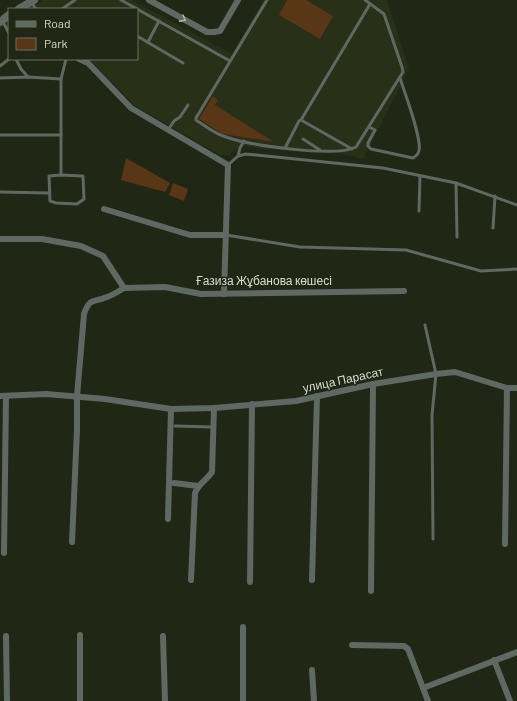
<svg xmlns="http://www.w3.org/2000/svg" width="517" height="701" font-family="Barlow,sans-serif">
<rect width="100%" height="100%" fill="#212715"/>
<!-- built -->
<polygon fill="#283018" points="43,0 132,0 232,54 264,0 387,0 409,69 363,159 342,154 260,149 241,145 229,155 220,155 134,105 89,59 137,59 137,9 30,9"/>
<!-- green -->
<g fill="#583616">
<polygon points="287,0 306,0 333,16 320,39 279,15"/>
<polygon points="213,96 218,100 215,105 274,142 223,134 199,119"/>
<polygon points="126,158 170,183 165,192 121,180"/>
<polygon points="173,183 188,189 184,201 169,195"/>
</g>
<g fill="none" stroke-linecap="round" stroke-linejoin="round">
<!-- service -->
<g stroke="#5f6862" stroke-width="3">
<polyline points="121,0 137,9"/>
<path d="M267,0L196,118V120C205,126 215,134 226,137C249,145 335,158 356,147L403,72L402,67L384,14L365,0"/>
<polyline points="31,2 36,9"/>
<polyline points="62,9 75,0"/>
<polyline points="137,9 230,61"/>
<polyline points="3,22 9,33"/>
<polyline points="137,36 183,63"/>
<polyline points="148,42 159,21"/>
<polyline points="16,59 21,69 28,77"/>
<polyline points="0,66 9,59"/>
<polyline points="0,78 28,77 61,79"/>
<polyline points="301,120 370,4"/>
<path d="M369,127L375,130L368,143V146L371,149L413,158C416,156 418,155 419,151C422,138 405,94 400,78"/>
<polyline points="168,130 174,121 180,117 188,105"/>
<polyline points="0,135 61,135"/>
<polyline points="303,139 320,150"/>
<polyline points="285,148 299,121 301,120 352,149"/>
<polyline points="238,156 240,148 244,141"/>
<polyline points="228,165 238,156 246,154 383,168 456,183 517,205"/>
<polygon points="61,175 83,176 84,199 77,204 56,203 50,201 49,176"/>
<polyline points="61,175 61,79 66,59"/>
<polyline points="456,183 457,237"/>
<polyline points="0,192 49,193"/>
<polyline points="419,211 420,176"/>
<polyline points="493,228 495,196"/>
<polyline points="226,235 300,247 406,250 481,271 517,269"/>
<polyline points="425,325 436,374 432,415 433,539"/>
<polyline points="175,426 213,427"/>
</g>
<!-- minor -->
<g stroke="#5f6862" stroke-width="6">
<polyline points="149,0 207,32 214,32 220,31 238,0"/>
<polyline points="79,59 88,63 131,108 228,165 224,294"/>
<polyline points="104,209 190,235 226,235"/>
<polyline points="0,239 42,239 81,246 103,256 124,288 165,287 201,294 404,291"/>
<polyline points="0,396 46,394 105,399 171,409 214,408 296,401 373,384 436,374 455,372 507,388 517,388"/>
<polyline points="174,483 198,486"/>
<polyline points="168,519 171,409"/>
<path d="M72,542L77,430V396L84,314C90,297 93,303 107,297C113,295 119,291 124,288"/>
<polyline points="505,544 507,388"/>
<polyline points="4,553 6,396"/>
<path d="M191,580L195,493C199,483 206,481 212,472L214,408"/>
<polyline points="312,580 317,396"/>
<polyline points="250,582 252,404"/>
<polyline points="371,591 373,384"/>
<polyline points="243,627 243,701"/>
<polyline points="80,635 80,701"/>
<polyline points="6,636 7,701"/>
<polyline points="163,636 165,701"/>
<polyline points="352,645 404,646 408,649 428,701"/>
<polyline points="494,660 510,701"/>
<polyline points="312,670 314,701"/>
<polyline points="423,688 517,652"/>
</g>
<!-- tertiary -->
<g stroke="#5f6862" stroke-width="8">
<polyline points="19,9 34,0"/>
<polyline points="0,22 9,15"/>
</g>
</g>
<!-- one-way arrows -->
<defs><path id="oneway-chevron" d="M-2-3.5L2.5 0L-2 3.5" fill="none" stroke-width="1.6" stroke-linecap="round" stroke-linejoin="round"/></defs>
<use stroke="#aeb4aa" href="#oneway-chevron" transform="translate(183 19) rotate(29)"/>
<g text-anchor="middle" stroke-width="3" stroke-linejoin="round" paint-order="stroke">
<!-- street labels -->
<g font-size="12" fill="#d9ddd1" stroke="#212715">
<text x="264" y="285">Ғазиза Жұбанова көшесі</text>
<text transform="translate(343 380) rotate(-12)" y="4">улица Парасат</text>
</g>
</g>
<!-- legend -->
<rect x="8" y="8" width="130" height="52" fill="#212715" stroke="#6b7060"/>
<rect x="16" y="21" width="20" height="6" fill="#5f6862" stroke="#6b7060"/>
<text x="44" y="28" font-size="12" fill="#d9ddd1">Road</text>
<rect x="16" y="38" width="20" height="12" fill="#583616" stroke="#6b7060"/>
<text x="44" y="48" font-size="12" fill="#d9ddd1">Park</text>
</svg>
